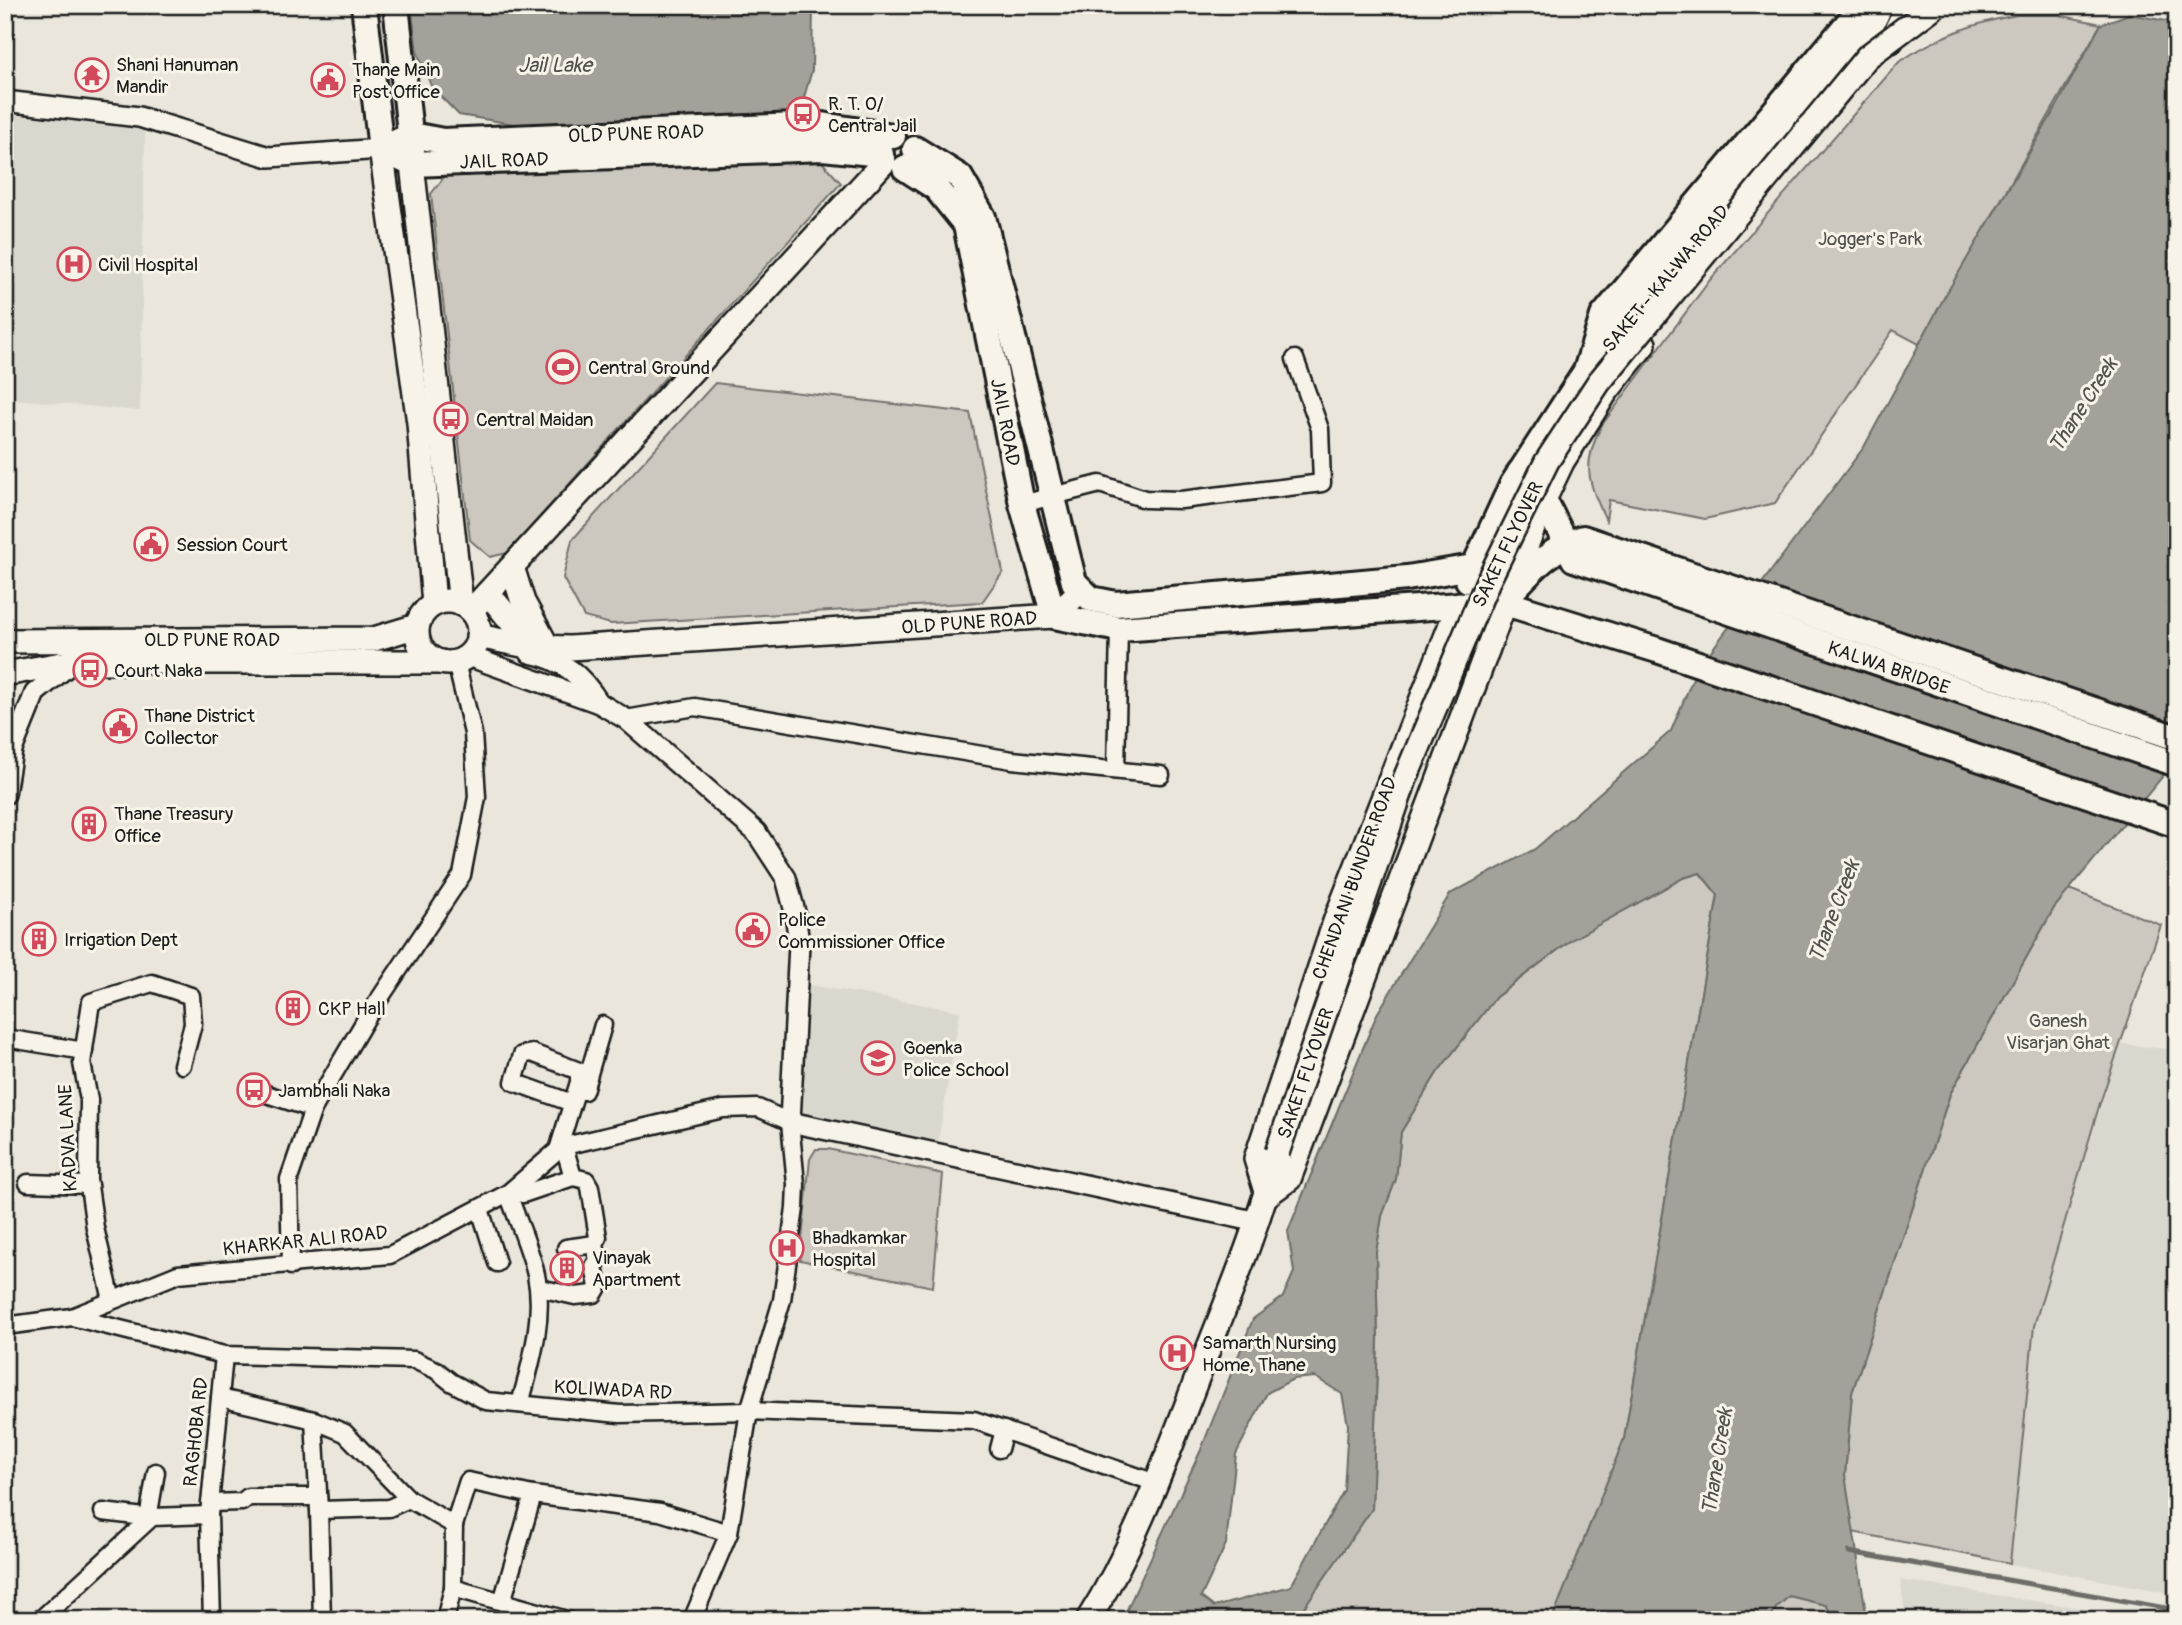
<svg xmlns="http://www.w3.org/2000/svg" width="2182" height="1625" font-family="Pangolin,sans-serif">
<rect width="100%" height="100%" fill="#eae6dc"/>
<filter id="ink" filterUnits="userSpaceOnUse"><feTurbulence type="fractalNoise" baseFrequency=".0143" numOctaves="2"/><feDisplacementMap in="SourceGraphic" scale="14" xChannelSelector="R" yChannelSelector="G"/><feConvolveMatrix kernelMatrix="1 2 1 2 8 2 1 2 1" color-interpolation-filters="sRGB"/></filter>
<g filter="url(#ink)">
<!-- built -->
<g fill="#dad7ce">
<polygon points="5,114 145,130 140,411 5,398"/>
<polygon points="810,985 960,1011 937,1148 805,1117 800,1104"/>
<polygon points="2120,1044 2177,1050 2177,1594 2010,1564 2034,1326"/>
<polygon points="1900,1580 2156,1620 1906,1620"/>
</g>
<!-- green -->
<g fill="#ccc8c0" stroke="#74726e" stroke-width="2">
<path d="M2017,15H2059L2101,24L1919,344L1893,330L1775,503L1705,519L1609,500L1606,520C1588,482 1581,465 1602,425L1710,280L1899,62C1937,37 1972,23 2017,15Z"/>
<polygon points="821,161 841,183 507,553 490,557 470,540 431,194 445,176"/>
<polygon points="715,383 970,413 1003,572 982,602 611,624 584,617 563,578 572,540"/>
<polygon points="1700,873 1718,895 1624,1439 1552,1620 1283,1620 1300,1613 1372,1509 1378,1340 1376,1252 1382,1216 1396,1179 1401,1132 1437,1073 1496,997 1571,940 1683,878"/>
<polygon points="2069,889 2161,925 2100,1103 2034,1326 2010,1563 1852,1532 1845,1475 1852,1393 1950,1094 2054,908"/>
<polygon points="816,1149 828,1149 943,1174 933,1287 800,1260 810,1159"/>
<polygon points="1789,1596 1826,1605 1835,1620 1770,1620 1776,1608"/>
</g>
<!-- water -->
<g fill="#a3a19a" stroke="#6d6c68" stroke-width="2" fill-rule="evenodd">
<polygon points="411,5 813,5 812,70 802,104 779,117 526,126 459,115 432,88 417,52"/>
<path d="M2129,14L2177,23V759L2054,908L1950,1094L1852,1393L1845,1475L1867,1620H1835L1826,1605L1789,1596L1776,1608L1770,1620H1552L1624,1439L1718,895L1700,873L1683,878L1571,940L1496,997L1437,1073L1401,1132L1396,1179L1382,1216L1376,1252L1378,1340L1372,1509L1300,1613L1283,1620H1122L1200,1452L1253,1319L1283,1297L1294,1272L1288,1231L1377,1014L1450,894L1535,849L1671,731L1696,671L1864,447L1945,296L2058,104L2101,24ZM1315,1377L1342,1394L1348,1425L1344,1490L1291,1586L1214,1607L1201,1597L1226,1544L1236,1454L1267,1393L1293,1379Z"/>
</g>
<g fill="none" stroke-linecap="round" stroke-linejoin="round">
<!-- stream -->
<polyline stroke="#6d6c68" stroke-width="5" points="1849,1552 2177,1610"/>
<defs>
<g id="minor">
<polyline points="1022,504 1100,484 1145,499 1181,500 1322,483 1320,429 1295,359"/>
<polyline points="626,719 695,707 1012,760 1161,775"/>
<polyline points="1116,770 1119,629"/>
<polyline points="5,1038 84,1051"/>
<polyline points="254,1090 313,1109"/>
<polyline points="584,1091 603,1025"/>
<polyline points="558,1150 579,1082 579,1071 532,1053 522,1055 514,1082 572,1103"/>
<polyline points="28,1183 89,1185"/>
<path d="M508,1193C517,1220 530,1247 536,1275C545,1317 531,1363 520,1404"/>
<polyline points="523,1194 573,1177"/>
<polyline points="480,1209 497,1263"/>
<polyline points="566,1248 595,1244"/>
<polyline points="291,1266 289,1179 313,1109 366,1019 462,875 477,797 473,733 456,662"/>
<polyline points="544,1289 575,1296 594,1294 598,1287 594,1266 598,1261 595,1244 598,1237 590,1187 586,1180 573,1177 564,1146"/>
<polyline points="112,1300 95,1228 88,1179 89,1100 82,1063 91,1002 152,983 191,996 193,1024 182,1065"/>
<polyline points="72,1317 224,1355 414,1360 436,1370 451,1382 486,1401 620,1414 749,1411 974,1420 1156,1483"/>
<polyline points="5,1326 72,1317 178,1274 390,1255 508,1193 558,1150 569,1145 723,1109 758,1108 790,1122 796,1184 795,1208 782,1300 749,1411 729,1533 692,1620"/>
<polyline points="220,1398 314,1420 345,1433 409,1499 389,1508 319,1510 314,1420"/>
<polyline points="999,1449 1004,1430"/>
<polyline points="409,1499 454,1525 453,1588 567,1620"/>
<polyline points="210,1503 242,1502 248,1497 318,1497"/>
<polyline points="319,1510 322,1620"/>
<polyline points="103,1512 144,1517 147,1521"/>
<polyline points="209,1515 212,1620"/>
<polyline points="152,1517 149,1513 156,1472"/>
<polyline points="454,1525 468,1481 533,1495 660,1512 729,1533"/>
<polyline points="502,1602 533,1495"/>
<polyline points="40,1620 152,1517 209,1515 224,1355"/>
<polyline points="445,1620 453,1588"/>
</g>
<g id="tertiary">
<polyline points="5,101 139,117 269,157 381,149"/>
<path d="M530,653C564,660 581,675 599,703"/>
<polyline points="468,656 599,703 626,719 756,832 786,878 795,912 799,944 790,1122 1258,1222"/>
<polyline points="5,794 12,750 35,693 73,662"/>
</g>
<g id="secondary">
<polyline points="1891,41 1908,5"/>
<polyline points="381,149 419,423 434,604"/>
<polyline points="412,164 461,604"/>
<polyline points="1586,371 1866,37 1881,5"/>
<polyline points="512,567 523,602 548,648"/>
<polyline points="488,593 532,647"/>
<circle cx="448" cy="632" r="31"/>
<polyline points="471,611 884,162"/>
<polyline points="478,636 532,647 570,648 1054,616 1081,590"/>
<polyline points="5,641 374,639 417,626"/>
<polyline points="5,674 73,662 441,662"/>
<polyline points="1267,1195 1289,1179 1542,504 1562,462 1606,392 1644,344"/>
<polyline points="1267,1195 1256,1159 1336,919 1459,604"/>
<path d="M1088,1620C1136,1544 1167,1456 1199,1373C1227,1300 1258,1229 1277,1153"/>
</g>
<g id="primary">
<polyline points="364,5 381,149"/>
<polyline points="396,5 412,151"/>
<polyline points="381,149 412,135 443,141 822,125 893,136"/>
<polyline points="381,149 412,164 823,148 881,154"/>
<polyline points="915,149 960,177 983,217 1074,582 1091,599 1116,604 1407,578 1473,567"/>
<polyline points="905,168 936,188 966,225 1022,504 1054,616 1119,629 1502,602 1657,650 2177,825"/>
<polyline points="1520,472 1544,500 1574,559 2177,764"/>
<polyline points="1468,580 1512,485 1586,371 1603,316 1849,22 1867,5"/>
<path d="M1502,602C1527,576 1548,548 1583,538L2177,738"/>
</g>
</defs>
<!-- minor casing -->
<use href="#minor" stroke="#1c1c1c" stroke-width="21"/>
<!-- tertiary casing -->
<use href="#tertiary" stroke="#1c1c1c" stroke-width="24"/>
<!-- secondary casing -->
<use href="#secondary" stroke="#1c1c1c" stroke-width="28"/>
<!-- primary casing -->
<use href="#primary" stroke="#1c1c1c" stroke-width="30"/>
<!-- minor -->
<use href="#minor" stroke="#f7f3e8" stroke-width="16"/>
<!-- tertiary -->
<use href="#tertiary" stroke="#f7f3e8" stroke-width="19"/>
<!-- secondary -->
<use href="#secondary" stroke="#f7f3e8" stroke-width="23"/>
<!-- primary -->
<use href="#primary" stroke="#f7f3e8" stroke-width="24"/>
<defs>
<polyline id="secondary-bridge" points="1277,1153 1405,779 1487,583 1547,461 1599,382 1867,57 1936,5"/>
</defs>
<!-- secondary-bridge casing -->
<use href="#secondary-bridge" stroke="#1c1c1c" stroke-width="28" stroke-linecap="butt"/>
<!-- secondary-bridge -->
<use href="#secondary-bridge" stroke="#f7f3e8" stroke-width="23"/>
</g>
</g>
<!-- icons -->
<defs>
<symbol id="temple-ring" viewBox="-11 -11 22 22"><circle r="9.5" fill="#f7f3e8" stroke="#d1495b" stroke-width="1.5"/><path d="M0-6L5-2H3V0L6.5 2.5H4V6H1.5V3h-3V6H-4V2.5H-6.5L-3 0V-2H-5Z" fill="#d1495b"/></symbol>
<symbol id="civic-ring" viewBox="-11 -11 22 22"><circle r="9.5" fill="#f7f3e8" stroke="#d1495b" stroke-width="1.5"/><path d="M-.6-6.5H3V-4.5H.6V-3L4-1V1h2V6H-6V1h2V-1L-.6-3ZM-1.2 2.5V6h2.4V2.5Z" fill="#d1495b"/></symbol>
<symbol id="bus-ring" viewBox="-11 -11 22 22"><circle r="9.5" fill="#f7f3e8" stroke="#d1495b" stroke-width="1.5"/><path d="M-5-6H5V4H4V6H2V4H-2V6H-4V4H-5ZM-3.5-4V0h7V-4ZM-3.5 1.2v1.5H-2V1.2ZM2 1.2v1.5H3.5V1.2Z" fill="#d1495b"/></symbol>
<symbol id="hospital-ring" viewBox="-11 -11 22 22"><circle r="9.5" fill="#f7f3e8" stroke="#d1495b" stroke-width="1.5"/><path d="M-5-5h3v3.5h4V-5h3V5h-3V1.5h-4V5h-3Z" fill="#d1495b"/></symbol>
<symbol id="stadium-ring" viewBox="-11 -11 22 22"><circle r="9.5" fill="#f7f3e8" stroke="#d1495b" stroke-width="1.5"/><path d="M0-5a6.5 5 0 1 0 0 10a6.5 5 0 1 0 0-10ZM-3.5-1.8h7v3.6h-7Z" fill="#d1495b"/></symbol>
<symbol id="building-ring" viewBox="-11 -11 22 22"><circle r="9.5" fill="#f7f3e8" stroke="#d1495b" stroke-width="1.5"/><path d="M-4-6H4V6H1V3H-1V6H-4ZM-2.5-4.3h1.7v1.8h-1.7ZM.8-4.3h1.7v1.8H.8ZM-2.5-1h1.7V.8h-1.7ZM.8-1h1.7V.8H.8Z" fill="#d1495b"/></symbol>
<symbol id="school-ring" viewBox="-11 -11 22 22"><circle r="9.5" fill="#f7f3e8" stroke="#d1495b" stroke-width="1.5"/><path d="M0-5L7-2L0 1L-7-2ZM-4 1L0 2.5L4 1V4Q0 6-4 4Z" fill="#d1495b"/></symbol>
</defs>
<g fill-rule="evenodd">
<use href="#temple-ring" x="73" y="56" width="38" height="38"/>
<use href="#civic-ring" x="309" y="61" width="38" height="38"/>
<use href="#bus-ring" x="784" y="95" width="38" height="38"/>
<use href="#hospital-ring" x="55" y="245" width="38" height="38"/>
<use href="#stadium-ring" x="544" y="348" width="38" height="38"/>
<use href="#bus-ring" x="432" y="400" width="38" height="38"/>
<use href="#civic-ring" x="132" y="525" width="38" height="38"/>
<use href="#bus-ring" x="71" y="651" width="38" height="38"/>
<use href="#civic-ring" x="101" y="707" width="38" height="38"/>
<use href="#building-ring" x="70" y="805" width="38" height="38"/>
<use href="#civic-ring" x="734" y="911" width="38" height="38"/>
<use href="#building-ring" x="20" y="920" width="38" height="38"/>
<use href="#building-ring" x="274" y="989" width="38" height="38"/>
<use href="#school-ring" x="859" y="1039" width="38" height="38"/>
<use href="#bus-ring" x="235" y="1071" width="38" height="38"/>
<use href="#hospital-ring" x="768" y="1229" width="38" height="38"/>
<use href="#building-ring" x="548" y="1249" width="38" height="38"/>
<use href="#hospital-ring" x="1158" y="1334" width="38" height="38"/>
</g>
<g text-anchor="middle" stroke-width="6" stroke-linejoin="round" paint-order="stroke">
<!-- poi labels -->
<g font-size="19" fill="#1c1c1c" stroke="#f7f3e8" text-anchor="start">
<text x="116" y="71">Shani Hanuman<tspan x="116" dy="22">Mandir</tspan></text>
<text x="352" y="76">Thane Main<tspan x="352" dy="22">Post Office</tspan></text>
<text x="828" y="110">R. T. O/<tspan x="828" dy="22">Central Jail</tspan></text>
<text x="98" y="271">Civil Hospital</text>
<text x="588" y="374">Central Ground</text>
<text x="476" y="426">Central Maidan</text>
<text x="176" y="551">Session Court</text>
<text x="114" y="677">Court Naka</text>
<text x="144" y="722">Thane District<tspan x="144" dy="22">Collector</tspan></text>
<text x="114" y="820">Thane Treasury<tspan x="114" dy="22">Office</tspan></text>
<text x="778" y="926">Police<tspan x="778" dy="22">Commissioner Office</tspan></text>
<text x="64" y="946">Irrigation Dept</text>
<text x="318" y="1015">CKP Hall</text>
<text x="903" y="1054">Goenka<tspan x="903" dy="22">Police School</tspan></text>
<text x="278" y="1097">Jambhali Naka</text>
<text x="812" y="1244">Bhadkamkar<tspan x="812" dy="22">Hospital</tspan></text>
<text x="592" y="1264">Vinayak<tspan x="592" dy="22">Apartment</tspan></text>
<text x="1202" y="1349">Samarth Nursing<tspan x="1202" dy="22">Home, Thane</tspan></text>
</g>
<!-- street labels -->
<g font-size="19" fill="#1c1c1c" stroke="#f7f3e8">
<text transform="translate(636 133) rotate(-2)" y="7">OLD PUNE ROAD</text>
<text transform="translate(504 160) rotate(-2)" y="7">JAIL ROAD</text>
<text transform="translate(1665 278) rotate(-50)" y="7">SAKET - KALWA ROAD</text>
<text transform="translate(1006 422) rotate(79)" y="7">JAIL ROAD</text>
<text transform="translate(1507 544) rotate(-64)" y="7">SAKET FLYOVER</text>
<text transform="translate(969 622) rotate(-4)" y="7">OLD PUNE ROAD</text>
<text x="212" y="646">OLD PUNE ROAD</text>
<text transform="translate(1889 667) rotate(19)" y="7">KALWA BRIDGE</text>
<text transform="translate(1354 878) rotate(-70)" y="7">CHENDANI BUNDER ROAD</text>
<text transform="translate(1305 1073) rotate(-71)" y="7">SAKET FLYOVER</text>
<text transform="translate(67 1138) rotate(-93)" y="7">KADVA LANE</text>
<text transform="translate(305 1240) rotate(-6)" y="7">KHARKAR ALI ROAD</text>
<text transform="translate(613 1389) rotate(3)" y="7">KOLIWADA RD</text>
<text transform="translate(195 1432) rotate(-84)" y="7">RAGHOBA RD</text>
</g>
<!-- park labels -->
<g font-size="19" fill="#51504d" stroke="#f7f3e8">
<text x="1870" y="245">Jogger's Park</text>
<text x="2058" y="1027">Ganesh<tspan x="2058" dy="22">Visarjan Ghat</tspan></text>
</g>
<!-- water labels -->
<g font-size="21" font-style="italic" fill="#52514e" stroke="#f7f3e8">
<text x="555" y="72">Jail Lake</text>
<text transform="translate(2083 405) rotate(-57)" y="7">Thane Creek</text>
<text transform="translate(1834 911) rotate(-69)" y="7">Thane Creek</text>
<text transform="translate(1717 1461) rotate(-81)" y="7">Thane Creek</text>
</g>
</g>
<!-- margin -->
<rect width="2182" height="1625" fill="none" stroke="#f7f3e8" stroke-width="28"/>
<rect x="14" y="14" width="2154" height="1597" fill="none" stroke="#1c1c1c" stroke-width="2.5" filter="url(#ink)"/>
</svg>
